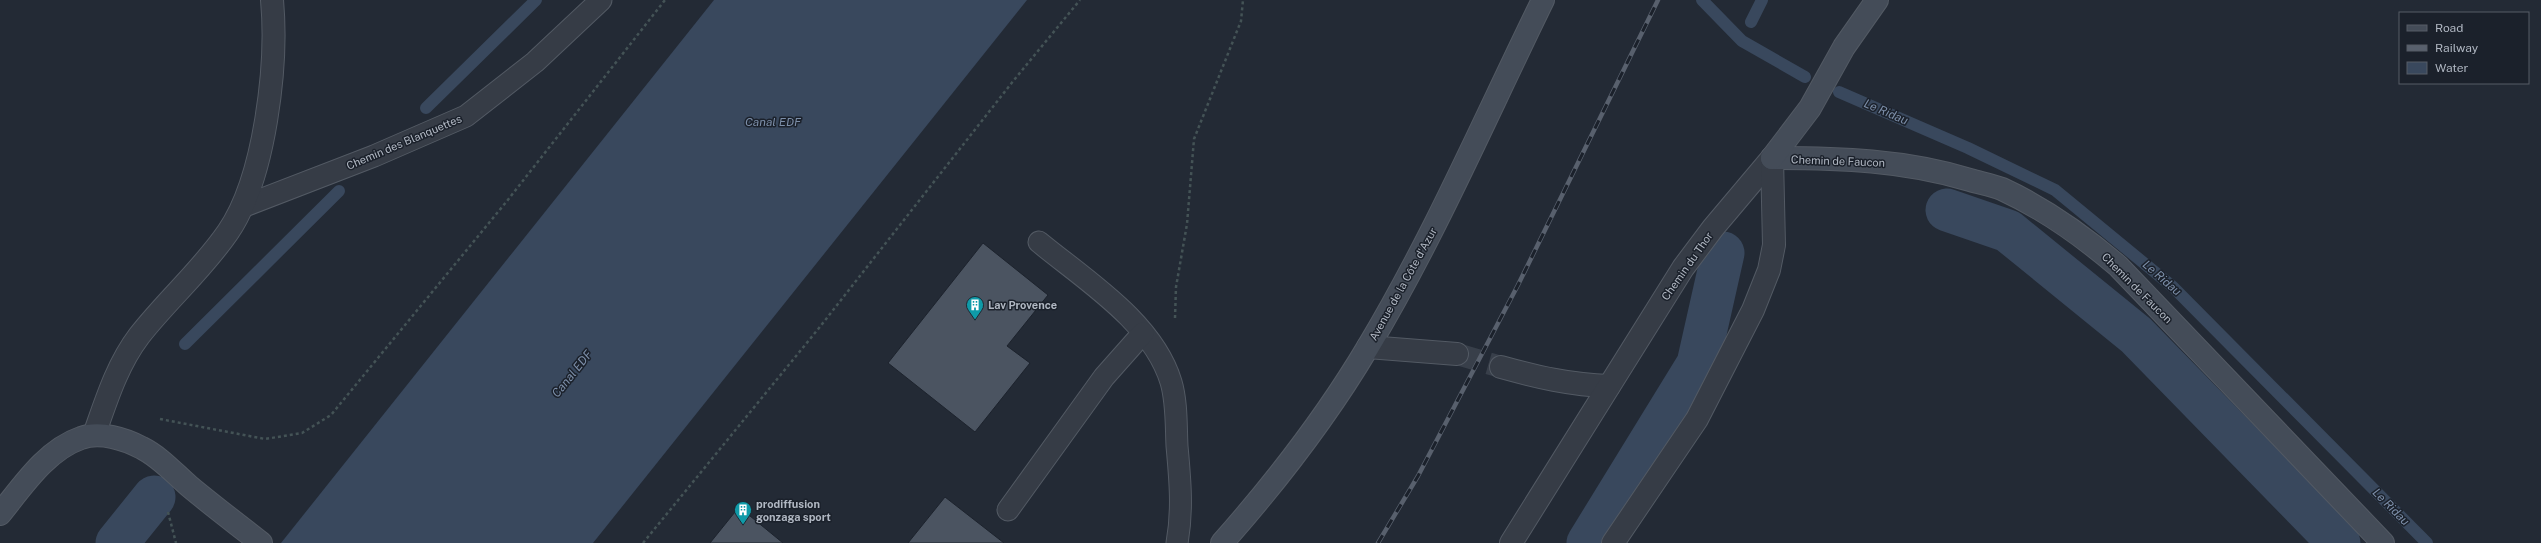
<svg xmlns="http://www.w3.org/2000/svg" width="2541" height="543" font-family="'Public Sans',sans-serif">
<rect width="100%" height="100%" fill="#232a35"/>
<!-- water -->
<polygon fill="#39485d" points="714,0 1027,0 593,543 281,543"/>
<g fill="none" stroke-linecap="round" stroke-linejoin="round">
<!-- stream -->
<g stroke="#39485d" stroke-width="12">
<polyline points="1702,0 1742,41 1805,77"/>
<polyline points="1751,22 1762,0"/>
<polyline points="1839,92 1968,148 2055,190 2173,287 2427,543"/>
<polyline points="426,108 536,0"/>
<polyline points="185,344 339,191"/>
</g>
<!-- canal -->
<g stroke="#39485d" stroke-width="43">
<polyline points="1947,210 2008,231 2136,335 2339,543"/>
<polyline points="117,543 154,497"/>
<polyline points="1588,543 1698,364 1723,253"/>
</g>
</g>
<!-- building -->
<g fill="#4b5461" stroke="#1d232d">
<polygon points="983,243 1048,295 1007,346 1030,363 975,432 888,363"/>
<polygon points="945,497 1004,543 908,543"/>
<polygon points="739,507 783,543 710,543"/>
</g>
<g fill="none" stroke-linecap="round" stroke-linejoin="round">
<!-- street-tunnel -->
<polyline stroke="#383f4a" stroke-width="22" stroke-dasharray="22 11" stroke-linecap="butt" points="1457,354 1501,367"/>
<defs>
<g id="lane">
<polyline points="242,207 374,156 466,116 535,62 601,0"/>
<path d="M1039,242C1085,280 1153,322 1171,382C1177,402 1176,426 1177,446C1180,479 1183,510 1177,543"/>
<polyline points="1008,510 1104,377 1143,333"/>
</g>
<g id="street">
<polyline points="1368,347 1457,354"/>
<path d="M1501,367C1537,377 1571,385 1609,386"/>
<path d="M94,435C106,401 117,365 139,336C167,300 202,270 228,232C265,178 278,65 272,0"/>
<polyline points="1511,543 1683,268 1713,228 1772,158"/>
<polyline points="1613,543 1697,419 1753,310 1769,270 1774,245 1772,158"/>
</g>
<g id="secondary">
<path d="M1772,158C1839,158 1905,160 1970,180C1980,183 1992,185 2002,189C2043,208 2083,236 2118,266L2383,543"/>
<polyline points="1772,158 1810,108 1844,47 1877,0"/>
<path d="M0,514C22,487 46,450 81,438C100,431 125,439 142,448C160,457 174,473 189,486C213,506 237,524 261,543"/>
<path d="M1222,543C1276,482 1327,416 1368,347C1435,235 1486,116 1543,0"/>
</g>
</defs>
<!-- lane casing -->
<use href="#lane" stroke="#535a64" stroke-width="23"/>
<!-- street casing -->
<use href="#street" stroke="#535a64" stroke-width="24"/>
<!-- secondary casing -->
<use href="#secondary" stroke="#535a64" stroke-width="24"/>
<!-- path -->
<g stroke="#445356" stroke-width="2.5" stroke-dasharray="3 3" stroke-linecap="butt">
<polyline points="1175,318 1176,287 1187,224 1194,139 1241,21 1243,0"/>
<polyline points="160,419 265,439 302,433 331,415 507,201 665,0"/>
<polyline points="168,512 176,543"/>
<polyline points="643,543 819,328 1014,80 1080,0"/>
</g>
<!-- lane -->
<use href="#lane" stroke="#363c46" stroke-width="21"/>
<!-- street -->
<use href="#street" stroke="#363c46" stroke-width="22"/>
<!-- secondary -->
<use href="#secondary" stroke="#444c58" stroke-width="22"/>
<defs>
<polyline id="rail" points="1378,543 1418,476 1518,285 1658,0"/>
</defs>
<!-- rail casing -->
<use href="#rail" stroke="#58606d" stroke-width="4.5"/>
<!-- rail -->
<use href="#rail" stroke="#1b212b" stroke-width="3" stroke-dasharray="9" stroke-linecap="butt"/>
</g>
<!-- icons -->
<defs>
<symbol id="building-pin" viewBox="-11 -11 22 30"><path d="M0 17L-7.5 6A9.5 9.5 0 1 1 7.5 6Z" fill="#0f9aa8" stroke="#1b212b"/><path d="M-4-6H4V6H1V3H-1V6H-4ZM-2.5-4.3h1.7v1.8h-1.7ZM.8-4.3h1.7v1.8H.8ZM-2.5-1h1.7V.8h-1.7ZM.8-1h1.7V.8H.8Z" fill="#fff"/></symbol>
</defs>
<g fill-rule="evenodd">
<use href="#building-pin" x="965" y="295" width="20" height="27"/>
<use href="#building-pin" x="733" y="500" width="20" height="27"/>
</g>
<g text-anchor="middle" stroke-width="3" stroke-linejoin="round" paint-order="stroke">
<!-- street labels -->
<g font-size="11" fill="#b0b7c2" stroke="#1b212b">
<text transform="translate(404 142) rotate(-23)" y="4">Chemin des Blanquettes</text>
<text transform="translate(1838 161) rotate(2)" y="4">Chemin de Faucon</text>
<text transform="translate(1687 266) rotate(-55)" y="4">Chemin du Thor</text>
<text transform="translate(1403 284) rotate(-61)" y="4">Avenue de la Côte d'Azur</text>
<text transform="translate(2137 288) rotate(45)" y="4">Chemin de Faucon</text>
</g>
<!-- poi labels -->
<g font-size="11" font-weight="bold" fill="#b0b7c2" stroke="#1b212b" text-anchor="start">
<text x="988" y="309">Lav Provence</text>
<text x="756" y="508">prodiffusion<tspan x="756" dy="13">gonzaga sport</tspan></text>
</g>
<!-- water labels -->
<g font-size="12" font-style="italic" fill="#7c8ea8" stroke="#1b212b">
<text transform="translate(1886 112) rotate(23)" y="4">Le Ridau</text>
<text x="773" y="126">Canal EDF</text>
<text transform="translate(2162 278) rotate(41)" y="4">Le Ridau</text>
<text transform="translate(572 374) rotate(-51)" y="4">Canal EDF</text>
<text transform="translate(2391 507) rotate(45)" y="4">Le Ridau</text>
</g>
</g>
<!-- legend -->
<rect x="2399" y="12" width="130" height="72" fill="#1b212b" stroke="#575d67"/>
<rect x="2407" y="25" width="20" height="6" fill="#444c58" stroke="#575d67"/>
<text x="2435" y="32" font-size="12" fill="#b0b7c2">Road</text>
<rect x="2407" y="45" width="20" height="6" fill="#58606d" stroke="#575d67"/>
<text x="2435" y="52" font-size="12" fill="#b0b7c2">Railway</text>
<rect x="2407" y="62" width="20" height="12" fill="#39485d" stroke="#575d67"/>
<text x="2435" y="72" font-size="12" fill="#b0b7c2">Water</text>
</svg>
